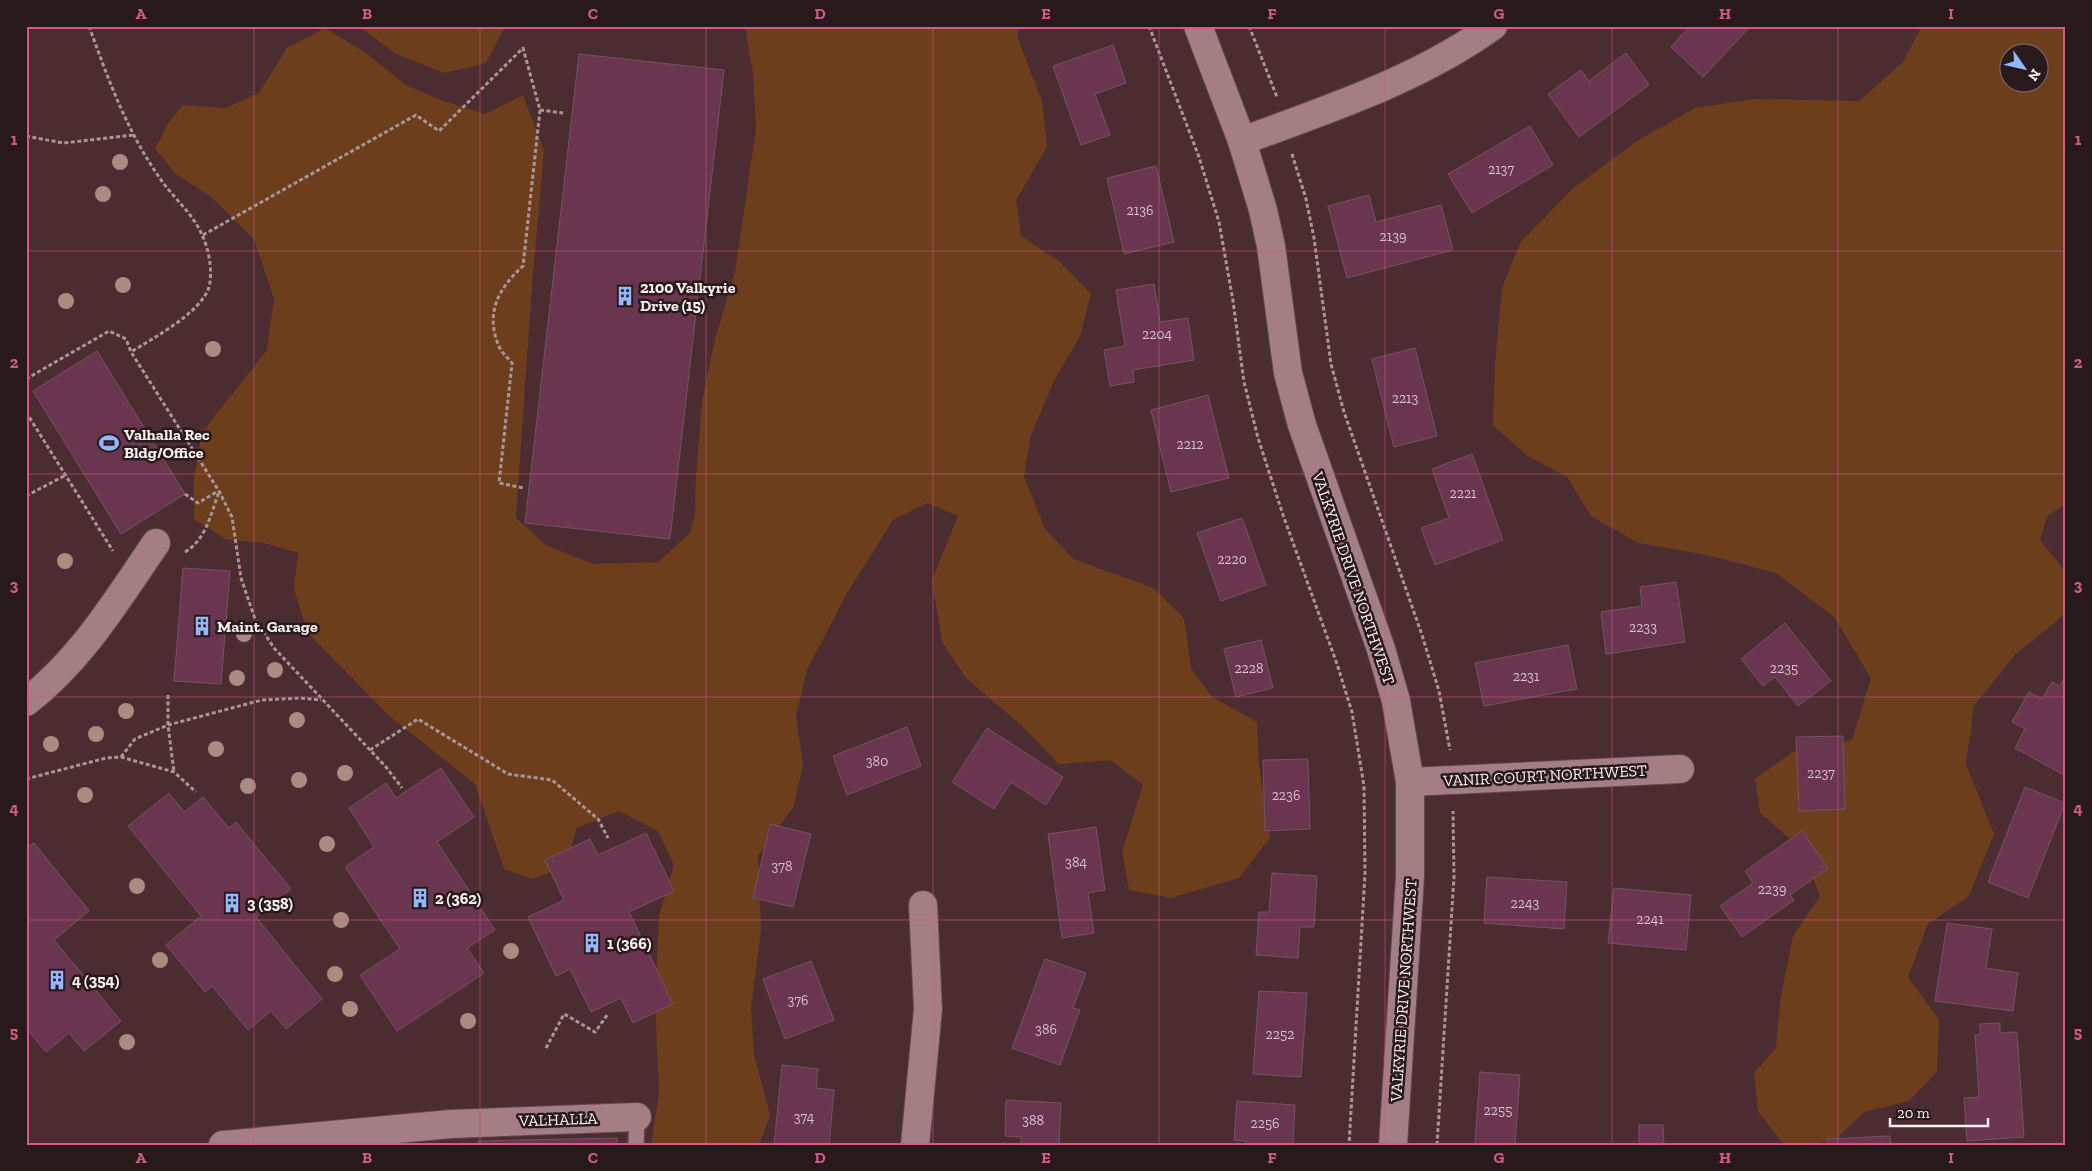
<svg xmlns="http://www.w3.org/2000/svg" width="2092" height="1171" font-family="'Zilla Slab',serif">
<rect width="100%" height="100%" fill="#4b2c30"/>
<!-- green -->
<g fill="#6d3e1c" fill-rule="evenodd">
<polygon points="359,26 505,26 486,63 444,73 396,54"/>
<polygon points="745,26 1018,26 1018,39 1042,101 1047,147 1016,200 1021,236 1060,262 1091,294 1080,336 1055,379 1031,435 1024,476 1045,529 1074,559 1153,588 1184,618 1191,668 1212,697 1257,722 1259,764 1270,838 1239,878 1171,898 1129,890 1122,852 1143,785 1110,760 1059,764 1023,727 966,678 942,642 932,580 958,516 927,503 893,520 846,595 807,670 796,716 803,764 794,806 758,856 761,931 751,1008 754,1055 770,1115 759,1145 651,1145 659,1093 655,1002 659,916 674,865 658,831 619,811 577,828 566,866 533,879 504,869 475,784 388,715 307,632 294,588 298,553 264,543 225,539 194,519 194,478 202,432 267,350 274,299 254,239 211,197 176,174 155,149 167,125 183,105 226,108 259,93 287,48 325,28 363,51 406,85 443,101 485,114 523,95 544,150 532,285 516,518 546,545 593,564 658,562 690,533 695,516 696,476 702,402 715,339 735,272 756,129 753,73"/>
<path d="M1922,26H2066V141L2063,150L2066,164V504L2048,515L2040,540L2066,572L2064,615L2015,655L1974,706L1966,764L1994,834L1969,896L1928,924L1908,977L1939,1020L1937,1072L1909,1101L1864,1112L1835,1140L1807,1145H1784L1758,1111L1754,1073L1776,1048L1780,1001L1793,936L1820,896L1801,848L1760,813L1755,779L1791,753L1852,740L1871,678L1834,617L1776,573L1707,555L1638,543L1591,516L1567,477L1526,455L1493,425L1495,363L1502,288L1520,243L1572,189L1637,141L1695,108L1754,99L1859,101L1903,62ZM2010,52H2040V82H2010Z"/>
</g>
<!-- building -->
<g fill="#6a354f" stroke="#735463">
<polygon points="1690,26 1751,26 1703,77 1671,47"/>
<polygon points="1113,45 1126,83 1095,94 1110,135 1081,145 1053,66"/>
<polygon points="1626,53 1649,85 1579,137 1548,94 1581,70 1589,81"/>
<polygon points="579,54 724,70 670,539 525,523"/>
<polygon points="1530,126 1553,165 1472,213 1448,174"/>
<polygon points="1156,166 1174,242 1124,254 1107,178"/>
<polygon points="1369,195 1376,222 1441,205 1453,250 1347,278 1328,206"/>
<polygon points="1154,284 1160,322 1188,318 1194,360 1133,370 1134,382 1110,386 1104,350 1125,346 1116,290"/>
<polygon points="1415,348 1437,436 1394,447 1372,359"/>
<polygon points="97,351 185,494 121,534 33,391"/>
<polygon points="1208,395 1229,478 1171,492 1151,410"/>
<polygon points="1472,454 1503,540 1435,565 1421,528 1449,518 1432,469"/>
<polygon points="1242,518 1266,585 1221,601 1197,533"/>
<polygon points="183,568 230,571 221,684 174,681"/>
<polygon points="1676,582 1685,642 1606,654 1601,612 1642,606 1640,587"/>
<polygon points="1785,623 1831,681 1798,706 1775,677 1763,686 1741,659"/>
<polygon points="1261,640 1273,688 1236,697 1224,649"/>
<polygon points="1568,645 1577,689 1484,706 1475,663"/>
<polygon points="2066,675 2066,776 2015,748 2025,729 2012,722 2029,692 2042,699 2052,682 2060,686"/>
<polygon points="907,727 921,766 847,795 833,756"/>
<polygon points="987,728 1063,777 1046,805 1011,782 994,809 952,782"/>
<polygon points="1843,736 1845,809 1799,811 1796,737"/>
<polygon points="1308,759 1310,829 1265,831 1263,760"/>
<polygon points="441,768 474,817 437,842 495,930 467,948 484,973 397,1031 360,975 400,949 345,867 374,847 349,808 386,783 396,798"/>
<polygon points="2025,787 2065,803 2028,898 1988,882"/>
<polygon points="169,793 184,812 203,797 229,828 236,822 291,889 256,917 322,999 286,1029 271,1011 248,1030 212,986 205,992 166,945 201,916 128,826"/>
<polygon points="770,824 811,834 793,907 753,898"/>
<polygon points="1096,827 1105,890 1088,893 1094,933 1062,938 1048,834"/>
<polygon points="1802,831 1828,868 1790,895 1794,900 1742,937 1720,906 1753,883 1745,871"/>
<polygon points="646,833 674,891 629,912 673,1004 633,1023 621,998 591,1012 570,969 556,976 528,917 564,900 545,860 590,839 598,855"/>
<polygon points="34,843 89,911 54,940 121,1021 84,1051 69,1033 46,1052 26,1028 26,848"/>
<polygon points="1272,873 1317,876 1314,927 1300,927 1298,958 1256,955 1259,912 1269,912"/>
<polygon points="1487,877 1567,882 1564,929 1484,923"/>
<polygon points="1614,888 1691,895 1686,950 1608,943"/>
<polygon points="1947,923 1992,929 1986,968 2018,973 2013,1011 1935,1001"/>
<polygon points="1045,959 1086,973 1073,1008 1080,1010 1060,1065 1012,1048"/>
<polygon points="811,961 834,1020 785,1039 763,979"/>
<polygon points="1259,991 1307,993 1301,1077 1253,1074"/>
<polygon points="2000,1023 2000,1033 2017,1032 2024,1137 1967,1141 1964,1098 1979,1097 1975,1035 1980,1035 1980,1024"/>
<polygon points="782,1065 818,1069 816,1088 834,1090 829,1145 774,1145"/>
<polygon points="1480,1072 1520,1075 1515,1145 1475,1145"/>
<polygon points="1006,1100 1061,1103 1059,1145 1021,1145 1021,1137 1005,1136"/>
<polygon points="1237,1101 1295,1105 1293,1145 1246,1145 1246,1141 1234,1140"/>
<polygon points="1639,1125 1663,1125 1664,1145 1639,1145"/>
<polygon points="1890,1136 1891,1145 1827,1145 1827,1139"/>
<polygon points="617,1138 617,1145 478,1145 478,1141"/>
</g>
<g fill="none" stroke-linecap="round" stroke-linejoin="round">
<defs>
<polyline id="service" points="636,1145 637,1117"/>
<g id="minor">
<polyline points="1198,26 1242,141 1263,210 1271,246 1288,373 1302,425 1381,649 1396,701 1410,782 1410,876 1393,1145"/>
<path d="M1242,141C1328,109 1418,80 1493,26"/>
<path d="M26,702C81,660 117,600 156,543"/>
<polyline points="1410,782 1680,769"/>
<polyline points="223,1145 451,1124 637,1117"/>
<polyline points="915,1145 928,1009 923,905"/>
</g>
</defs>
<!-- service casing -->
<use href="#service" stroke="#61494c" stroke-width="18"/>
<!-- minor casing -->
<use href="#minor" stroke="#61494c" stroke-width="30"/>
<!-- path -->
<g stroke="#aa9698" stroke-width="3" stroke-dasharray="4 2.5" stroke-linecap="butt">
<path d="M89,26C108,79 127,131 159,177C172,197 193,213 202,235C209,249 213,272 209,287C201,313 153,338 131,352"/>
<polyline points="1149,26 1199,157 1219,222 1233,301 1244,382 1258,438 1283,515 1337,664 1352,712 1364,786 1365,874 1349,1145"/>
<polyline points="1249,26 1277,97"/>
<polyline points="540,110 563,113"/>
<polyline points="26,136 63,143 134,135"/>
<polyline points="1292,154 1306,199 1314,238 1331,364 1344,412 1422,635 1439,691 1450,750"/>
<path d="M203,235L416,115L439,131L523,48L540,110L523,266C500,287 485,311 498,344C500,351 507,357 512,363L499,483L524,488"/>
<polyline points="26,379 109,331 126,339 131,352 219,491 232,517 241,578 255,619 274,648 386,767 402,788"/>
<polyline points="26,412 113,551"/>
<polyline points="185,494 198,503 218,491"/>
<polyline points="26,496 66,475"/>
<path d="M185,552C206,540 211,513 219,492"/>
<polyline points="168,695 168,725 174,772"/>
<polyline points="370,750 418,719 508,774 552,780 598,819 608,838"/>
<polyline points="121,757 135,739 168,725 262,700 301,698 321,700"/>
<polyline points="26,779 106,758 121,757 174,772 196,792"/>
<polyline points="546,1048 564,1014 595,1032 608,1014"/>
<polyline points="1437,1145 1454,877 1453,811"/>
</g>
<!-- service -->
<use href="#service" stroke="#a37e82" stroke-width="15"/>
<!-- minor -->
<use href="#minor" stroke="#a37e82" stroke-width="28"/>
</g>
<!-- trees -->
<g fill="#aa8a81">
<circle cx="120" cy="162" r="8"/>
<circle cx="103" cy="194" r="8"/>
<circle cx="123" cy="285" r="8"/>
<circle cx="66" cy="301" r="8"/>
<circle cx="213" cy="349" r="8"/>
<circle cx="65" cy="561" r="8"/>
<circle cx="244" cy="634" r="8"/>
<circle cx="275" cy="670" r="8"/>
<circle cx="237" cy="678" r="8"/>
<circle cx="126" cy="711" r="8"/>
<circle cx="297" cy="720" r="8"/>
<circle cx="96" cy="734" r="8"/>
<circle cx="51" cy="744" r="8"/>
<circle cx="216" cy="749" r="8"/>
<circle cx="345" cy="773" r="8"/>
<circle cx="299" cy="780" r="8"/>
<circle cx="248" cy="786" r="8"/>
<circle cx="85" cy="795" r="8"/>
<circle cx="327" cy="844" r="8"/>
<circle cx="137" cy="886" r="8"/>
<circle cx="341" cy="920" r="8"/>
<circle cx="511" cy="951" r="8"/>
<circle cx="160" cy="960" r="8"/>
<circle cx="335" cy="974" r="8"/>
<circle cx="350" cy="1009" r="8"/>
<circle cx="468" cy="1021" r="8"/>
<circle cx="127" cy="1042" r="8"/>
</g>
<!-- grid -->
<path fill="none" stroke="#d35988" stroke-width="1" stroke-opacity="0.55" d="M254,26V1145M480,26V1145M706,26V1145M933,26V1145M1159,26V1145M1385,26V1145M1612,26V1145M1838,26V1145M26,251H2066M26,474H2066M26,697H2066M26,920H2066"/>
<!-- icons -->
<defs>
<symbol id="building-bare" viewBox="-9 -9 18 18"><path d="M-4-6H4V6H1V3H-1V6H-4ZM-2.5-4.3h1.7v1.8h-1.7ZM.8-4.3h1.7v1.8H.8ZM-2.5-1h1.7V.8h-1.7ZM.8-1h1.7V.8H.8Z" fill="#93b7fd" stroke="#28191b" stroke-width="2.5" paint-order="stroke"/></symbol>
<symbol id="stadium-bare" viewBox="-9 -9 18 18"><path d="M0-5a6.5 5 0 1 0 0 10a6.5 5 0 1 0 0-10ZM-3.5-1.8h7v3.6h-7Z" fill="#93b7fd" stroke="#28191b" stroke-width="2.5" paint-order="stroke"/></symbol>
</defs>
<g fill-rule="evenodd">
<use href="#building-bare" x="611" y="282" width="28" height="28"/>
<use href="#stadium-bare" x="95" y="429" width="28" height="28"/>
<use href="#building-bare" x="188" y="612" width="28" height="28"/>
<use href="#building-bare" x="406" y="884" width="28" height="28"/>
<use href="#building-bare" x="218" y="889" width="28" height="28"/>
<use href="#building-bare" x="578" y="929" width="28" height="28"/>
<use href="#building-bare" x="43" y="966" width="28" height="28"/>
</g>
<g text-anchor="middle" stroke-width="5" stroke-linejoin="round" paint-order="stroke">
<!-- number labels -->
<g font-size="14" fill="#d8c1c8">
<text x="1501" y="174">2137</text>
<text x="1140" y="215">2136</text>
<text x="1393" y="241">2139</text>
<text x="1157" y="339">2204</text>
<text x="1405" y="403">2213</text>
<text x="1190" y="449">2212</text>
<text x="1463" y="498">2221</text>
<text x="1232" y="564">2220</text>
<text x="1643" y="632">2233</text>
<text x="1249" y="673">2228</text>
<text x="1784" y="673">2235</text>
<text x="1526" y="681">2231</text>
<text x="877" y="766">380</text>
<text x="1821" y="778">2237</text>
<text x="1286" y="800">2236</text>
<text x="1076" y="867">384</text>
<text x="782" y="871">378</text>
<text x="1772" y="894">2239</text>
<text x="1525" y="908">2243</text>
<text x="1650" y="924">2241</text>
<text x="798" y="1005">376</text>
<text x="1046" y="1034">386</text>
<text x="1280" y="1039">2252</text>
<text x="1498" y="1115">2255</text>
<text x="804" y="1122">374</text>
<text x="1033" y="1125">388</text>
<text x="1265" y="1128">2256</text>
</g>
<!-- poi labels -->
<g font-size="16" font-weight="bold" fill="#fcf0f1" stroke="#28191b" text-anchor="start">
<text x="640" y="293">2100 Valkyrie<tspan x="640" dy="18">Drive (15)</tspan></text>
<text x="124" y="440">Valhalla Rec<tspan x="124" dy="18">Bldg/Office</tspan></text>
<text x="217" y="632">Maint. Garage</text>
<text x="435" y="904">2 (362)</text>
<text x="247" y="909">3 (358)</text>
<text x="607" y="949">1 (366)</text>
<text x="72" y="986">4 (354)</text>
</g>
<!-- street labels -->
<g font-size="16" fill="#fcf0f1" stroke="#28191b">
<text transform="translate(1354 578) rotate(71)" y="6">VALKYRIE DRIVE NORTHWEST</text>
<text transform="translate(1545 775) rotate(-3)" y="6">VANIR COURT NORTHWEST</text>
<text transform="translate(1403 990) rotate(-86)" y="6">VALKYRIE DRIVE NORTHWEST</text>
<text transform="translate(558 1119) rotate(-2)" y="6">VALHALLA</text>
</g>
</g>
<!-- border -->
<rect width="2092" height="1171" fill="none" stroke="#28191b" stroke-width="55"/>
<!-- north arrow -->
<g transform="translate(2024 68) rotate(124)"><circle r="24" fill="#28191b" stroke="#7d6f71"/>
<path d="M0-4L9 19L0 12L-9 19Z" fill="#93b7fd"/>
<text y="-8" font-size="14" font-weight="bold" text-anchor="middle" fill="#fcf0f1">N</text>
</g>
<!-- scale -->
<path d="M1890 1118v8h98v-8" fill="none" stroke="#fcf0f1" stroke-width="2.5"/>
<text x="1897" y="1118" font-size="15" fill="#fcf0f1" stroke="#28191b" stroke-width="4" paint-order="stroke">20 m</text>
<rect x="28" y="28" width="2036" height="1116" fill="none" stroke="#d35988" stroke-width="2"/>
<g font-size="16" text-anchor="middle" font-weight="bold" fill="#d35988">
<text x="141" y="19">A</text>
<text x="367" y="19">B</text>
<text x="593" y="19">C</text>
<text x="820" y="19">D</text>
<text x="1046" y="19">E</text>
<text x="1272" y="19">F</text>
<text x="1499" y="19">G</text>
<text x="1725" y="19">H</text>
<text x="1951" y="19">I</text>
<text x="14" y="145">1</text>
<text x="2078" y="145">1</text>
<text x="14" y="368">2</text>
<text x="2078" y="368">2</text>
<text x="14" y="591">3</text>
<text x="2078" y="591">3</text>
<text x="14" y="814">4</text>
<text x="2078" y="814">4</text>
<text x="14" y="1038">5</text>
<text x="2078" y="1038">5</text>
<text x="141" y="1163">A</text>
<text x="367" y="1163">B</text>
<text x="593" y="1163">C</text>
<text x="820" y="1163">D</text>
<text x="1046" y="1163">E</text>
<text x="1272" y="1163">F</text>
<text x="1499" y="1163">G</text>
<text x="1725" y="1163">H</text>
<text x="1951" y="1163">I</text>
</g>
</svg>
